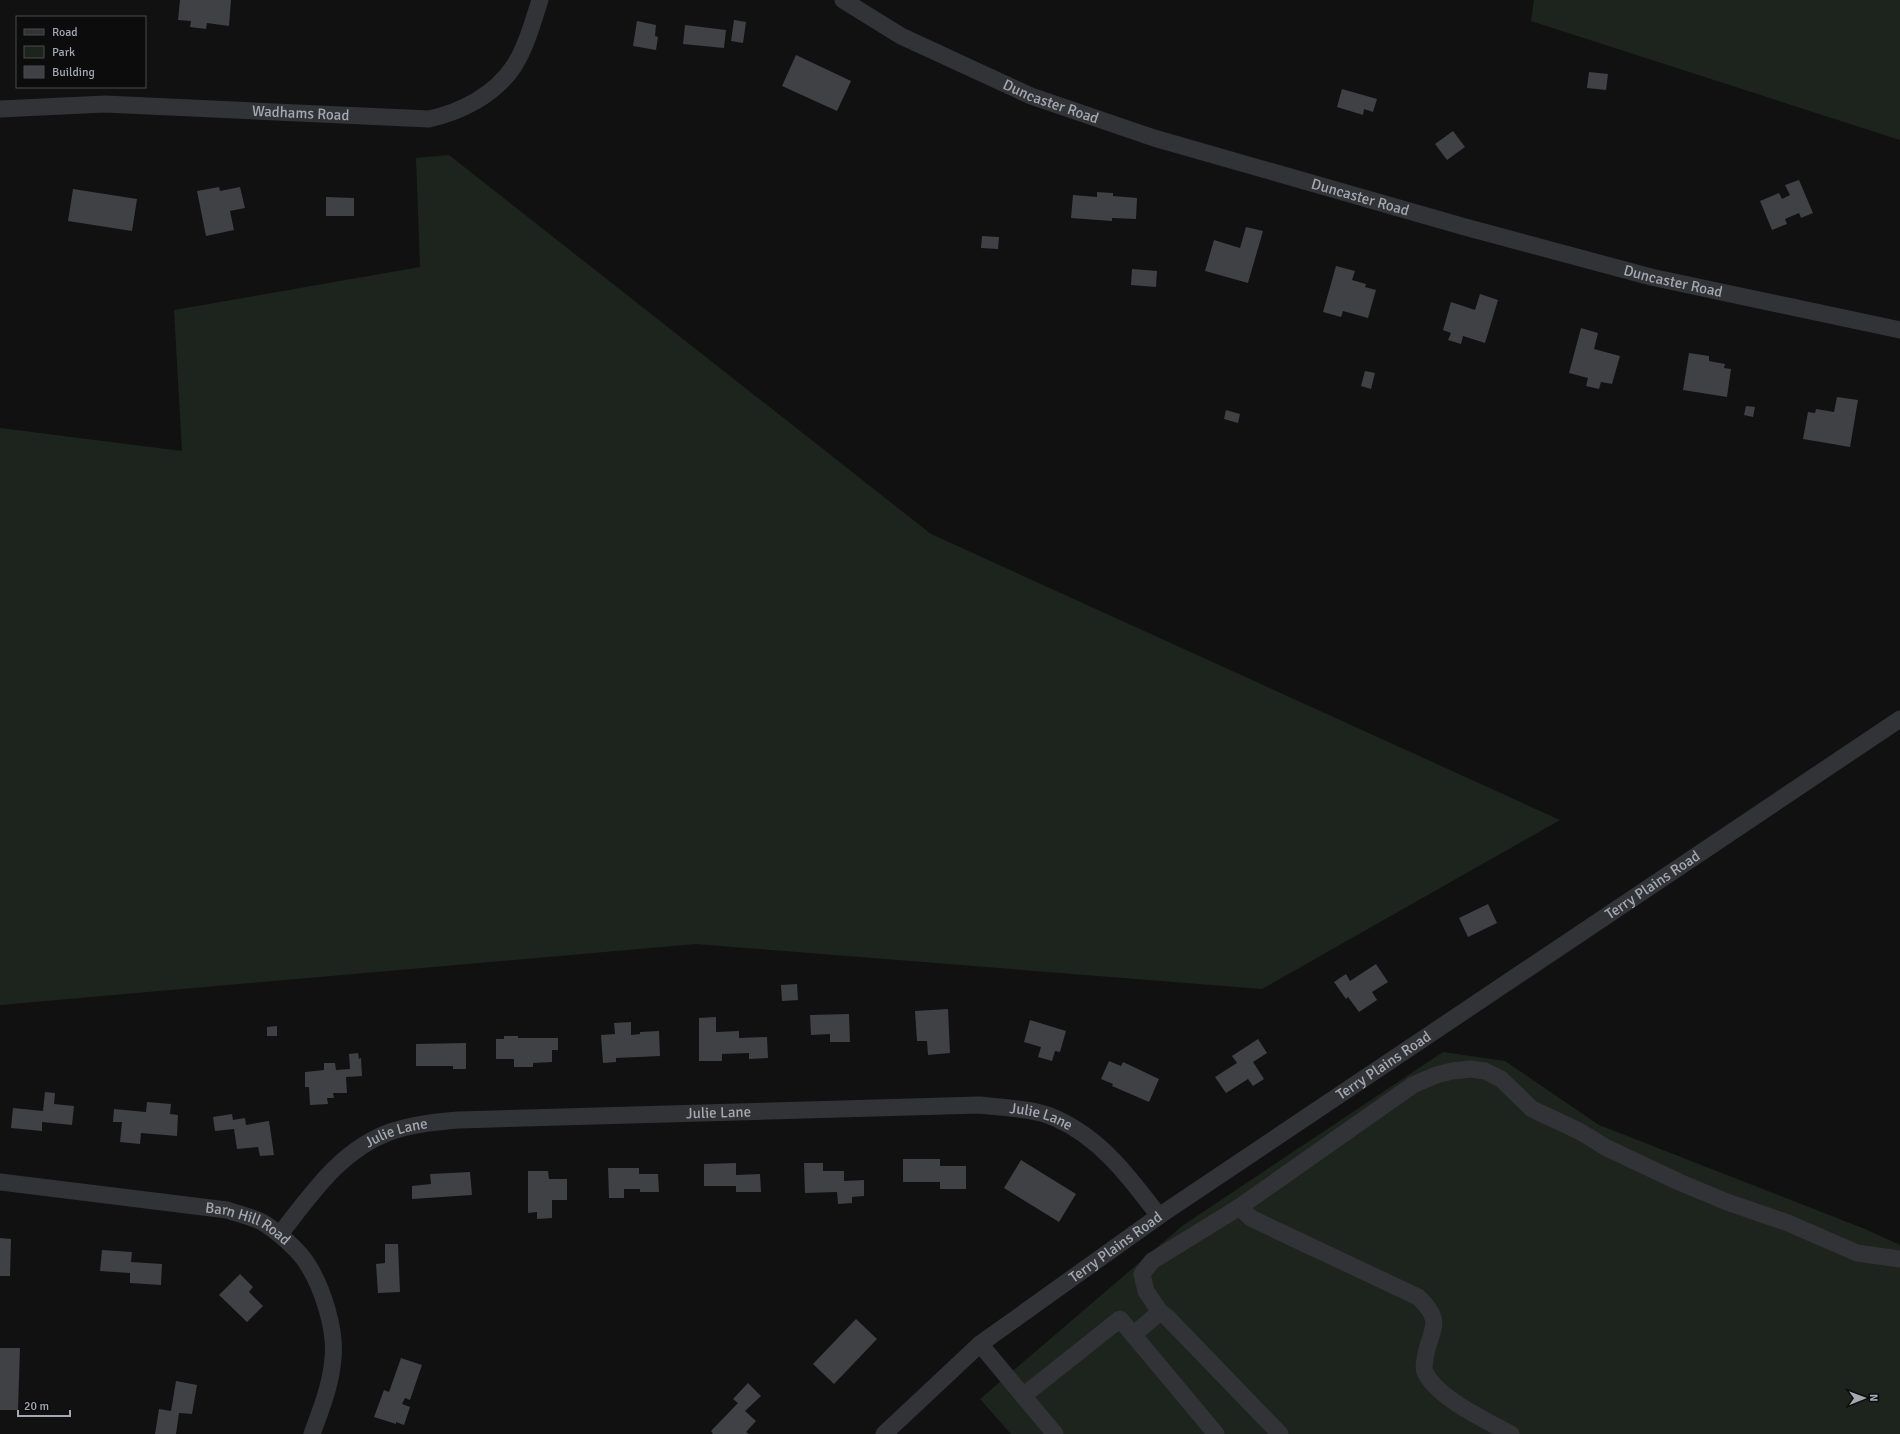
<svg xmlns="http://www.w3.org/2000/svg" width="1900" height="1434" font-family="Signika,sans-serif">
<rect width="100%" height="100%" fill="#111112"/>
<!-- green -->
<g fill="#1d241e">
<polygon points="1534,0 1900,0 1900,140 1531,21"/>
<polygon points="449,155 931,534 1560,820 1262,989 696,944 0,1005 0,428 182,451 174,310 420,267 416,158"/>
<polygon points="1443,1052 1505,1061 1599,1125 1865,1229 1900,1245 1900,1434 1011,1434 980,1399 1182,1226"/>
</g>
<!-- building -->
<g fill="#404145">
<polygon points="180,0 231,0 229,26 207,23 206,29 190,27 191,21 178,20"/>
<polygon points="734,20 746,22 743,43 731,41"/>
<polygon points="637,21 656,25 655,36 658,37 656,50 633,46"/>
<polygon points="685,25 726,30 724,48 683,44"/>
<polygon points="796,55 851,81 837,111 782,86"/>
<polygon points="1589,72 1608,74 1606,90 1587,88"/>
<polygon points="1342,89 1377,99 1373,112 1364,109 1363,115 1337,107"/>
<polygon points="1453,131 1465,147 1447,160 1435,144"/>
<polygon points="1799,180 1813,213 1801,218 1799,213 1785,219 1787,224 1772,230 1760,201 1779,193 1782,199 1790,195 1785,185"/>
<polygon points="219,187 220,191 240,187 245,208 230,211 234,230 206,236 197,191"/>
<polygon points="73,189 137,199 132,231 68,221"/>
<polygon points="1097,192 1113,193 1113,196 1137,198 1136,219 1112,218 1112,221 1071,218 1073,195 1097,197"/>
<polygon points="326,197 354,198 354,216 326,216"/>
<polygon points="1246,227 1263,231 1248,283 1205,271 1214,240 1240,248"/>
<polygon points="982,236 999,237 998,249 981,248"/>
<polygon points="1336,266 1355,271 1352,280 1366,284 1365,287 1376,290 1368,318 1343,311 1341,317 1323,312"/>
<polygon points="1132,269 1157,271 1156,287 1131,285"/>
<polygon points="1480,294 1498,300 1485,343 1463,336 1461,344 1448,340 1451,333 1443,330 1451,302 1475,310"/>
<polygon points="1581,328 1598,333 1594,349 1620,356 1612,384 1601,382 1599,389 1586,386 1588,378 1569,373"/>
<polygon points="1689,353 1709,356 1709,361 1725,364 1724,368 1731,369 1727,397 1683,390"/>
<polygon points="1365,371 1375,373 1371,389 1361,386"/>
<polygon points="1837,397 1858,400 1850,447 1803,439 1808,412 1815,413 1816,409 1834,412"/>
<polygon points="1746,406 1755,407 1753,417 1744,415"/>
<polygon points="1226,410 1240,414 1238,423 1224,419"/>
<polygon points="1488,904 1497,923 1468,937 1459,918"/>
<polygon points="1376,964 1388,982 1372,992 1377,1000 1359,1012 1348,997 1346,999 1334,982 1346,974 1350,981"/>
<polygon points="797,984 798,1000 782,1001 781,985"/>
<polygon points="948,1009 950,1053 928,1055 927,1041 917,1041 915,1011"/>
<polygon points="849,1014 850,1042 830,1042 830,1034 811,1035 810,1015"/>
<polygon points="716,1017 716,1032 739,1031 739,1038 767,1037 768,1058 749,1059 749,1053 722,1054 722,1061 699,1061 699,1018"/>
<polygon points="1030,1020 1066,1031 1060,1052 1055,1051 1052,1061 1038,1057 1041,1047 1024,1042"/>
<polygon points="631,1022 631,1035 640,1034 640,1032 659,1031 660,1056 616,1058 616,1062 603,1063 601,1035 615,1034 614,1023"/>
<polygon points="277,1026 277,1036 267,1036 267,1027"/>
<polygon points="504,1036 518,1036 518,1038 558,1038 558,1050 552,1050 552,1062 533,1063 533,1067 514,1067 514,1059 496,1059 496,1039 504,1039"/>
<polygon points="1258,1039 1267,1053 1253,1062 1264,1079 1253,1086 1248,1079 1226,1093 1215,1077 1237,1063 1232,1056"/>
<polygon points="466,1043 466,1069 453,1069 453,1066 416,1066 416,1044"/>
<polygon points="358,1053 359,1059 361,1058 362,1076 346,1077 347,1093 333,1093 334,1098 327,1098 328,1104 310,1105 309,1087 305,1087 305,1072 324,1070 324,1063 335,1063 336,1070 350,1069 349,1054"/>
<polygon points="1109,1061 1121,1066 1123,1062 1159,1079 1149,1102 1112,1086 1113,1084 1101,1079"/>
<polygon points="45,1092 55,1093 54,1104 74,1106 72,1125 42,1122 42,1131 11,1128 13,1108 43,1111"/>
<polygon points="147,1102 171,1104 170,1114 178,1115 177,1136 141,1133 140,1144 120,1142 122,1122 113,1122 114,1109 146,1112"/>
<polygon points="232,1114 233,1120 245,1118 246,1125 269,1121 274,1155 260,1156 258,1147 237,1149 234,1129 215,1131 213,1117"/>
<polygon points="903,1159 940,1159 940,1166 966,1166 966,1189 940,1189 940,1182 903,1182"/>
<polygon points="1021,1160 1076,1194 1059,1222 1004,1188"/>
<polygon points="736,1163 736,1175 760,1174 761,1192 736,1192 736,1186 704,1186 704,1164"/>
<polygon points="804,1163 823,1163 823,1171 844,1171 844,1181 864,1180 864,1196 852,1197 852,1203 838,1204 837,1192 805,1193"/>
<polygon points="608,1168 639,1168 639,1174 658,1174 659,1192 640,1192 640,1189 624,1189 624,1198 609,1198"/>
<polygon points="528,1171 548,1171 549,1179 567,1179 567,1200 552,1200 552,1218 537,1219 537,1212 528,1213"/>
<polygon points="470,1172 472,1195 412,1199 412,1186 431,1184 430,1174"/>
<polygon points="0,1238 11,1239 10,1276 0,1276"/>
<polygon points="385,1244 398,1244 400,1292 378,1293 376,1264 385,1263"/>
<polygon points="102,1250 132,1252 131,1262 162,1264 161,1285 130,1283 130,1273 100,1271"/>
<polygon points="240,1274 253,1287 249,1292 263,1306 247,1322 219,1295"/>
<polygon points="856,1319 877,1339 834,1384 813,1364"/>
<polygon points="0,1348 20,1348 18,1410 0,1410"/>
<polygon points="401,1358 422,1365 410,1400 405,1398 402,1404 410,1407 404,1425 396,1422 396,1424 374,1417 384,1390 389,1392"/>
<polygon points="176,1381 197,1385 192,1414 179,1413 176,1434 155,1434 159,1409 171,1411"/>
<polygon points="748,1383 761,1396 745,1411 756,1421 746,1432 749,1434 713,1434 711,1431 738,1403 733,1399"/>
</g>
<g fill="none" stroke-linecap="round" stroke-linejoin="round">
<!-- minor -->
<g stroke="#323336" stroke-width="17">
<path id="s1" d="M843,0L901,36L1031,96L1154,138L1465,227L1651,277L1900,330"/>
<path id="s2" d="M0,109L105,104L429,119C461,112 495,95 514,66C526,47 533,22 540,0"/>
<path id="s3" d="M0,1182L227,1210C238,1214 252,1217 262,1222C276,1230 300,1251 308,1265C323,1289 336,1330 333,1358C331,1385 321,1409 312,1434"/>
<path d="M1239,1207L1251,1218L1278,1231L1418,1297C1447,1324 1428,1330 1425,1360C1424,1364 1424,1369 1425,1372C1437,1398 1487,1421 1511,1434"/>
<path id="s4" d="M280,1234C311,1195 340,1150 390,1132C412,1124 436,1122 459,1120L979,1105C1004,1108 1032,1108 1055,1118C1101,1138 1130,1178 1159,1216"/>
<polyline points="1160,1312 1146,1291 1142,1274 1152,1261 1238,1208 1413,1085 1436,1075 1452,1071 1471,1069 1485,1071 1501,1079 1532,1109 1579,1131 1607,1148 1679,1182 1727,1202 1788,1223 1857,1253 1900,1259"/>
<polyline points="1133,1335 1160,1312 1167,1317 1280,1434"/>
<polyline points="980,1344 1055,1434"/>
<polyline points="1023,1396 1120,1319 1216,1434"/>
<path id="s5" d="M884,1434L980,1344L1159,1216L1900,719"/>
</g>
</g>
<g text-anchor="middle" stroke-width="3.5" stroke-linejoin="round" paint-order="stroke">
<!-- street labels -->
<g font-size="15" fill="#a3a8b1" stroke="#0c0c0d">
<text dy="5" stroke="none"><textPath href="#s1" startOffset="232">Duncaster Road</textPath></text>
<text dy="5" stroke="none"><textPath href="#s2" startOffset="301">Wadhams Road</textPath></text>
<text dy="5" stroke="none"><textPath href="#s1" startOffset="556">Duncaster Road</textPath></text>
<text dy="5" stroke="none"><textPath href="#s1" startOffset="880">Duncaster Road</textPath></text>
<text dy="5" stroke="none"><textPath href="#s5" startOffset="946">Terry Plains Road</textPath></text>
<text dy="5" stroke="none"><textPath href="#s5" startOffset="622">Terry Plains Road</textPath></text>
<text dy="5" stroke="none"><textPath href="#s4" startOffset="482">Julie Lane</textPath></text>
<text dy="5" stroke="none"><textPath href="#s4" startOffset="806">Julie Lane</textPath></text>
<text dy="5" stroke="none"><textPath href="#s4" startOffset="158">Julie Lane</textPath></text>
<text dy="5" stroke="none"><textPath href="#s3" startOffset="253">Barn Hill Road</textPath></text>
<text dy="5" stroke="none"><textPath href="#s5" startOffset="298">Terry Plains Road</textPath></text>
</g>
</g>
<!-- legend -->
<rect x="16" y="16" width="130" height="72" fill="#0c0c0d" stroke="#484a4f"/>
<rect x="24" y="29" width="20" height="6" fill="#323336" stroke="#484a4f"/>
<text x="52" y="36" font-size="12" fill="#a3a8b1">Road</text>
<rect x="24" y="46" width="20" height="12" fill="#1d241e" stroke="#484a4f"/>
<text x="52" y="56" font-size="12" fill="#a3a8b1">Park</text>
<rect x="24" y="66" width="20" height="12" fill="#404145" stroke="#484a4f"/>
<text x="52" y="76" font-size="12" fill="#a3a8b1">Building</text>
<!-- north arrow -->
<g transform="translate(1864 1398) rotate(89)" stroke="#0c0c0d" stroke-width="3" paint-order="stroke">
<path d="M0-3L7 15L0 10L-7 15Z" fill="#a3a8b1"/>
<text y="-6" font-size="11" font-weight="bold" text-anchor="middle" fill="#a3a8b1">N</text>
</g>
<!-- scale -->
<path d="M18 1410v6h52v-6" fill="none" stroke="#a3a8b1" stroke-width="2"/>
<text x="24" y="1410" font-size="12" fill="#a3a8b1" stroke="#0c0c0d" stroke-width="3" paint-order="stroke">20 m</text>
</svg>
